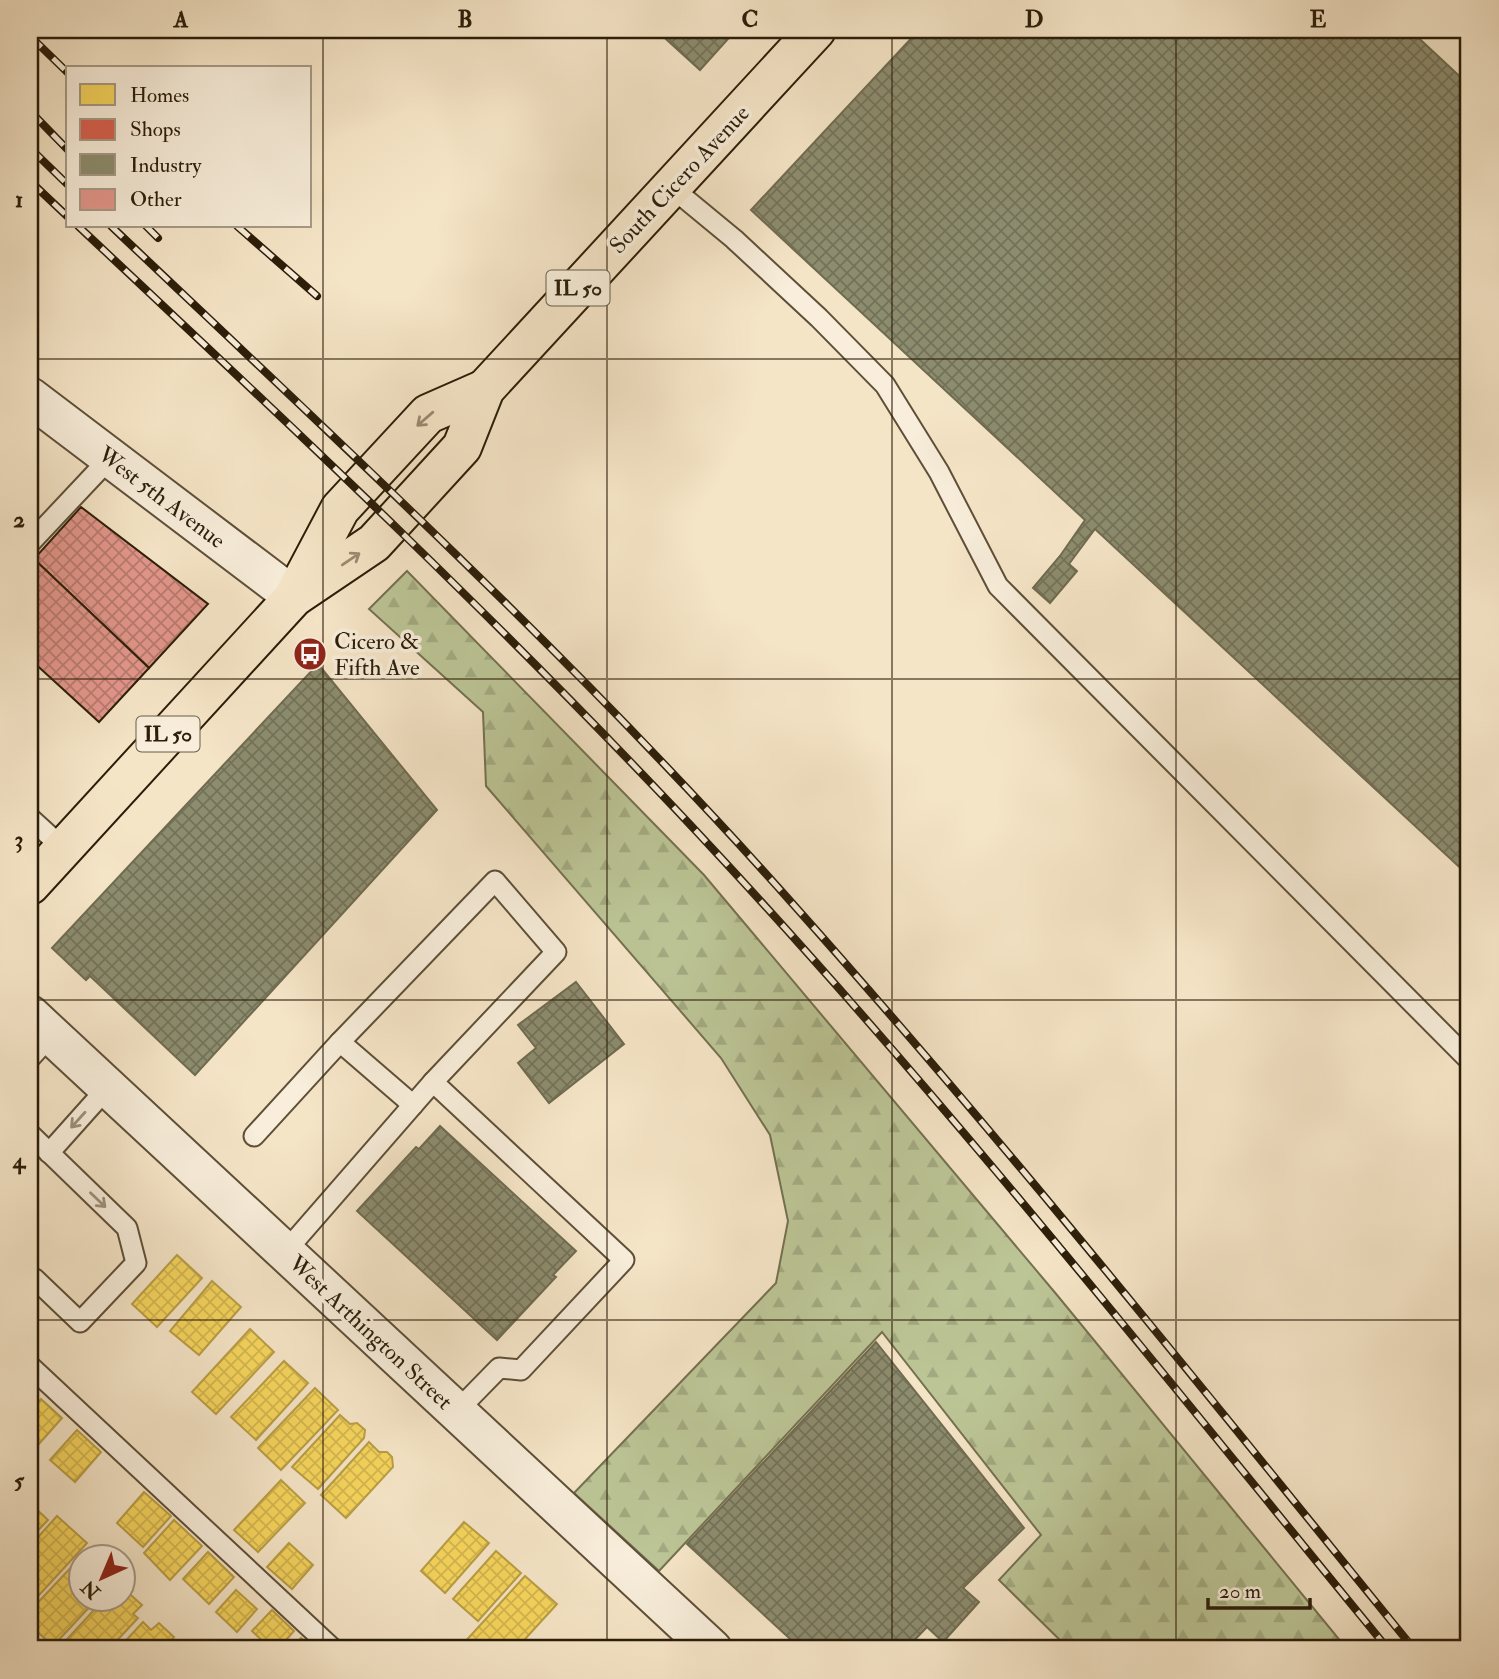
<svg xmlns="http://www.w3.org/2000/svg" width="1499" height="1679" font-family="'IM FELL Double Pica',serif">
<defs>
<pattern id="forest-firs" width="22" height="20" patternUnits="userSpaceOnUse" patternTransform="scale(1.75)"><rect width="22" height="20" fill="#bcc596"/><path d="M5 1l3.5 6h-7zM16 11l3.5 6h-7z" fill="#a2a980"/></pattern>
<pattern id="homes-cross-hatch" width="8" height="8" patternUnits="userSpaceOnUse" patternTransform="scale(1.75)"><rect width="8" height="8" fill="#f6d55c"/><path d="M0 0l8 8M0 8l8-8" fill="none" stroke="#d3b64f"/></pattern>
<pattern id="shops-cross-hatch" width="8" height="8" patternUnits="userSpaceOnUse" patternTransform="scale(1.75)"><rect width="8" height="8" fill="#d6604d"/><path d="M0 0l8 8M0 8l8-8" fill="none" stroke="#ae4f3e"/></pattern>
<pattern id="industry-cross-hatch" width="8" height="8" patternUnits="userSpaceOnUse" patternTransform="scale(1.75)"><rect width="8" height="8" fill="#8c8c6e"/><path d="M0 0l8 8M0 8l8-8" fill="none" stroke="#737259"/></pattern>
<pattern id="building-cross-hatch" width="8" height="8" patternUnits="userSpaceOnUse" patternTransform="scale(1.75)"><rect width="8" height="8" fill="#e3968b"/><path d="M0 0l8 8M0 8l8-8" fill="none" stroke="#b87a70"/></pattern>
</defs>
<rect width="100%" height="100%" fill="#f5e5c7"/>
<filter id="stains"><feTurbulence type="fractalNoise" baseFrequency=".00286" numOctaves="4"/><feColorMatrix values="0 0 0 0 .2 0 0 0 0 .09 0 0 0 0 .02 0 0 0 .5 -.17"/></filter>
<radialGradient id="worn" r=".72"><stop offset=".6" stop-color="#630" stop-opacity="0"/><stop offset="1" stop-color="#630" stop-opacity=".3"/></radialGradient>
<!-- forest -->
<polygon fill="url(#forest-firs)" stroke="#747150" stroke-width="2" points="407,571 704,875 1057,1295 1347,1649 1069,1649 999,1580 1041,1535 882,1332 659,1571 574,1493 776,1283 788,1221 770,1135 721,1058 486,786 483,712 369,609"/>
<!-- homes -->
<g fill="url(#homes-cross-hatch)" stroke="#b99e43" stroke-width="2">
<polygon points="177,1255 202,1278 157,1327 132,1304"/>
<polygon points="212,1281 241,1307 199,1355 170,1331"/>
<polygon points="250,1329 274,1352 216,1414 192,1392"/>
<polygon points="284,1361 308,1383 256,1440 231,1417"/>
<polygon points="315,1388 338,1410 281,1470 258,1448"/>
<polygon points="41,1399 62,1418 38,1445 30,1437 30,1411"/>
<polygon points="340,1415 350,1424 357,1423 365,1430 364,1438 318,1489 292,1467"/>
<polygon points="77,1430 101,1452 75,1482 50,1460"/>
<polygon points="369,1442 379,1452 387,1452 392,1457 393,1467 346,1518 321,1495"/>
<polygon points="281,1480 305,1503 258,1552 234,1530"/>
<polygon points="144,1492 171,1516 143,1547 117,1523"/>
<polygon points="30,1503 48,1520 30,1539"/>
<polygon points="57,1516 87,1543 30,1605 30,1546"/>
<polygon points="174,1520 202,1546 170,1580 144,1553"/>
<polygon points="464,1522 489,1543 445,1593 421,1571"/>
<polygon points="289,1543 313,1565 292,1589 267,1567"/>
<polygon points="496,1551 521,1573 478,1621 453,1599"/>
<polygon points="208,1552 234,1577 209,1604 183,1579"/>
<polygon points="77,1561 80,1564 80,1598 98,1598 53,1646 30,1625 30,1611"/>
<polygon points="525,1576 557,1604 516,1649 466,1649 462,1645"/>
<polygon points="123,1588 142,1605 133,1614 138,1618 109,1649 58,1649 105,1598 122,1598"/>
<polygon points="236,1590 257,1609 237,1632 216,1612"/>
<polygon points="272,1610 294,1631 278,1649 271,1649 252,1631"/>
<polygon points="143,1622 151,1630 159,1623 174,1637 166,1646 171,1649 118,1649"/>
<polygon points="301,1638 313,1649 291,1649"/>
</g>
<!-- shops -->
<polygon fill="url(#shops-cross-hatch)" stroke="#a34c39" stroke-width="2" points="30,1251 35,1256 30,1262 41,1273 30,1285"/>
<!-- industry -->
<g fill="url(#industry-cross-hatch)" stroke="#6f6b50" stroke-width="2">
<polygon points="656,30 736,30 700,70"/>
<polygon points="919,30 1410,30 1469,85 1469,876 1095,529 1069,564 1077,571 1050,603 1033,588 1060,556 1085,520 751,210"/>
<polygon points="318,664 437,810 195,1075 90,976 86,980 52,948"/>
<polygon points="576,982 624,1044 549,1103 518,1063 536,1048 518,1025"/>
<polygon points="440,1126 576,1251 553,1275 556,1277 497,1340 357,1211 416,1147 419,1149"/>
<polygon points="876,1342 1024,1528 963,1588 979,1602 943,1642 927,1627 906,1649 801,1649 687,1544"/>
</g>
<!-- building -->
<g fill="url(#building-cross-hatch)" stroke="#2b1d09" stroke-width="2">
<polygon points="81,507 208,604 149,668 34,559"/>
<polygon points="34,559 149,668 99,722 30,659 30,564"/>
</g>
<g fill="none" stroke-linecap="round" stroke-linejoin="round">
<defs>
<g id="service">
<polyline points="671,187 734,239 819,318 885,385 939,472 998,586 1469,1060"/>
<polyline points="30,543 110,458"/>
<polyline points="30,818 63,848"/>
<polyline points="340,1042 495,881 556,952 433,1082"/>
<polyline points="30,1058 51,1035"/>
<polyline points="30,1134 127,1228 136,1263 80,1322 35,1279"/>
<polyline points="254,1136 340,1042 413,1105"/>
<polyline points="49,1153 108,1087"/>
<polyline points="285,1252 433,1082 624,1260 521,1370 499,1368 456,1412"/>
<polyline points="30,1366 333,1649"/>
</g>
<polyline id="minor" points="30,1015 712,1649"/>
<polyline id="tertiary" points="30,397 294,597"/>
<g id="primary">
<polyline points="295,594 340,509 428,414 485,389"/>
<polyline points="30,885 294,597 374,543 462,447 485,389 816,30"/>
</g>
</defs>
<!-- service casing -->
<use href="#service" stroke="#5e4f38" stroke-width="23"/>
<!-- minor casing -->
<use href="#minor" stroke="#5e4f38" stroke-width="42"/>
<!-- tertiary casing -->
<use href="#tertiary" stroke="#5e4f38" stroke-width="42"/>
<!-- primary casing -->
<use href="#primary" stroke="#2b1d09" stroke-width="42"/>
<!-- service -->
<use href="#service" stroke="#f8eedb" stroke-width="19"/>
<!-- minor -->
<use href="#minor" stroke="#f8eedb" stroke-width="38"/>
<!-- tertiary -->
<use href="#tertiary" stroke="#f8eedb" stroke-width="38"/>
<!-- primary -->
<use href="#primary" stroke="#f5e5c7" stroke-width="38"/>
<defs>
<g id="rail">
<polyline points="30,36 68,73"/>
<polyline points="30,111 68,150"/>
<polyline points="30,148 68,185"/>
<polyline points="30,181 68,217"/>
<path d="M78,226C298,432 518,638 723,860C957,1113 1170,1383 1388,1649"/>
<path d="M111,226C343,446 580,664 792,903C1008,1145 1210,1398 1414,1649"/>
<polyline points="146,226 158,238"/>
<polyline points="237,226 317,296"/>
</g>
</defs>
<!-- rail casing -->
<use href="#rail" stroke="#2b1d09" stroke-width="8"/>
<!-- rail -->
<use href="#rail" stroke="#f8eedb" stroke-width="5" stroke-dasharray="16" stroke-linecap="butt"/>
</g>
<!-- one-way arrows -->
<defs><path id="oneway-shaft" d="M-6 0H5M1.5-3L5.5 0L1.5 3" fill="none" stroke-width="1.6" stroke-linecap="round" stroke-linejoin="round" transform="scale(1.75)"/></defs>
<g stroke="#9a8b72">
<use href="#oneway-shaft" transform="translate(425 419) rotate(139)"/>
<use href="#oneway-shaft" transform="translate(351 559) rotate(-34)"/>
</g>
<g stroke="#9c907c">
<use href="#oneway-shaft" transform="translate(78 1120) rotate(132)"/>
<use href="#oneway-shaft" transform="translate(98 1200) rotate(44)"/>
</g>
<!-- grid -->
<path fill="none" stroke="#2b1d09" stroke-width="2" stroke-opacity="0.55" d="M323,30V1649M607,30V1649M892,30V1649M1176,30V1649M30,359H1469M30,679H1469M30,1000H1469M30,1320H1469"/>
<!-- icons -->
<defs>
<symbol id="bus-disc" viewBox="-11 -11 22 22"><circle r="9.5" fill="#8f2418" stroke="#f8eedb"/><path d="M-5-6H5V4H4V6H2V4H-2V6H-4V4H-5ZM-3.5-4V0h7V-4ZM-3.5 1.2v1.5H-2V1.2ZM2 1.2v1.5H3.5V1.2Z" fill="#fff"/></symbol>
</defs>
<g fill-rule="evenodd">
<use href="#bus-disc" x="291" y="635" width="38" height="38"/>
</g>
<g text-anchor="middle" stroke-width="7" stroke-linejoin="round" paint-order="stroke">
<!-- shield labels -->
<g fill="#f8eedb" stroke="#685c48" stroke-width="2">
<rect x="546.5" y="270.5" width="63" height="35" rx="5"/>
<rect x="136.5" y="716.5" width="63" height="35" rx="5"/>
</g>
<g font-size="21" font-weight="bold" fill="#2b1d09">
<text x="578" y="295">IL 50</text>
<text x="168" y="741">IL 50</text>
</g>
<!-- street labels -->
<g font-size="23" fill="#2b1d09" stroke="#f8eedb">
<text transform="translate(679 179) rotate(-47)" y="8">South Cicero Avenue</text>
<text transform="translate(162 497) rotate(37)" y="8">West 5th Avenue</text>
<text transform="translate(371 1332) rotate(43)" y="8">West Arthington Street</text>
</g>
<!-- poi labels -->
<g font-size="23" fill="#2b1d09" stroke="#f8eedb" text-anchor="start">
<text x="334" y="649">Cicero &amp;<tspan x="334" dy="26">Fifth Ave</tspan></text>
</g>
</g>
<!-- margin -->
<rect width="1499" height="1679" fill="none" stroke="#f5e5c7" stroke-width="77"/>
<!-- legend -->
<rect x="66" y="66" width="245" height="161" fill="#f8eedb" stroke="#a69a87" stroke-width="2"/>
<rect x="80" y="84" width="35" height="21" fill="#f6d55c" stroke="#a69a87" stroke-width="2"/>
<text x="130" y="102" font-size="21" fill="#2b1d09">Homes</text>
<rect x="80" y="119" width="35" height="21" fill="#d6604d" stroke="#a69a87" stroke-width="2"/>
<text x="130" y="136" font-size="21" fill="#2b1d09">Shops</text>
<rect x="80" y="154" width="35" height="21" fill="#8c8c6e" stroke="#a69a87" stroke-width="2"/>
<text x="130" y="172" font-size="21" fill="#2b1d09">Industry</text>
<rect x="80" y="189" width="35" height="21" fill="#e3968b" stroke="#a69a87" stroke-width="2"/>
<text x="130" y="206" font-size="21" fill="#2b1d09">Other</text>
<!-- north arrow -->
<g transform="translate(102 1578) rotate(224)"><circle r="33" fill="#f8eedb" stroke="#a69a87" stroke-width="2"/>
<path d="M0-5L12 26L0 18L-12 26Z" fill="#8f2418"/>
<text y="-10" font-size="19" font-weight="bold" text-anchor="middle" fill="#2b1d09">N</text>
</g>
<!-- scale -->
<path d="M1208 1598v10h102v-10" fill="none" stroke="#2b1d09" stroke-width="3.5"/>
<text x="1219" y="1598" font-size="21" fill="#2b1d09" stroke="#f8eedb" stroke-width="5" paint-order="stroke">20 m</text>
<rect x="38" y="38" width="1422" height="1602" fill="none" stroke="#2b1d09" stroke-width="2.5"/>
<g font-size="23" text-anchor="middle" font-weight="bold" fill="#2b1d09">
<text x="181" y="27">A</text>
<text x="465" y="27">B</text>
<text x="750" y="27">C</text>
<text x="1034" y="27">D</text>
<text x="1318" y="27">E</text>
<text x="19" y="207">1</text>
<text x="19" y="527">2</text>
<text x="19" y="847">3</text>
<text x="19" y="1168">4</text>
<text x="19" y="1488">5</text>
</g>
<rect width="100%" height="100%" filter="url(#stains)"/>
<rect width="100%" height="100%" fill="url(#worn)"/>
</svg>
